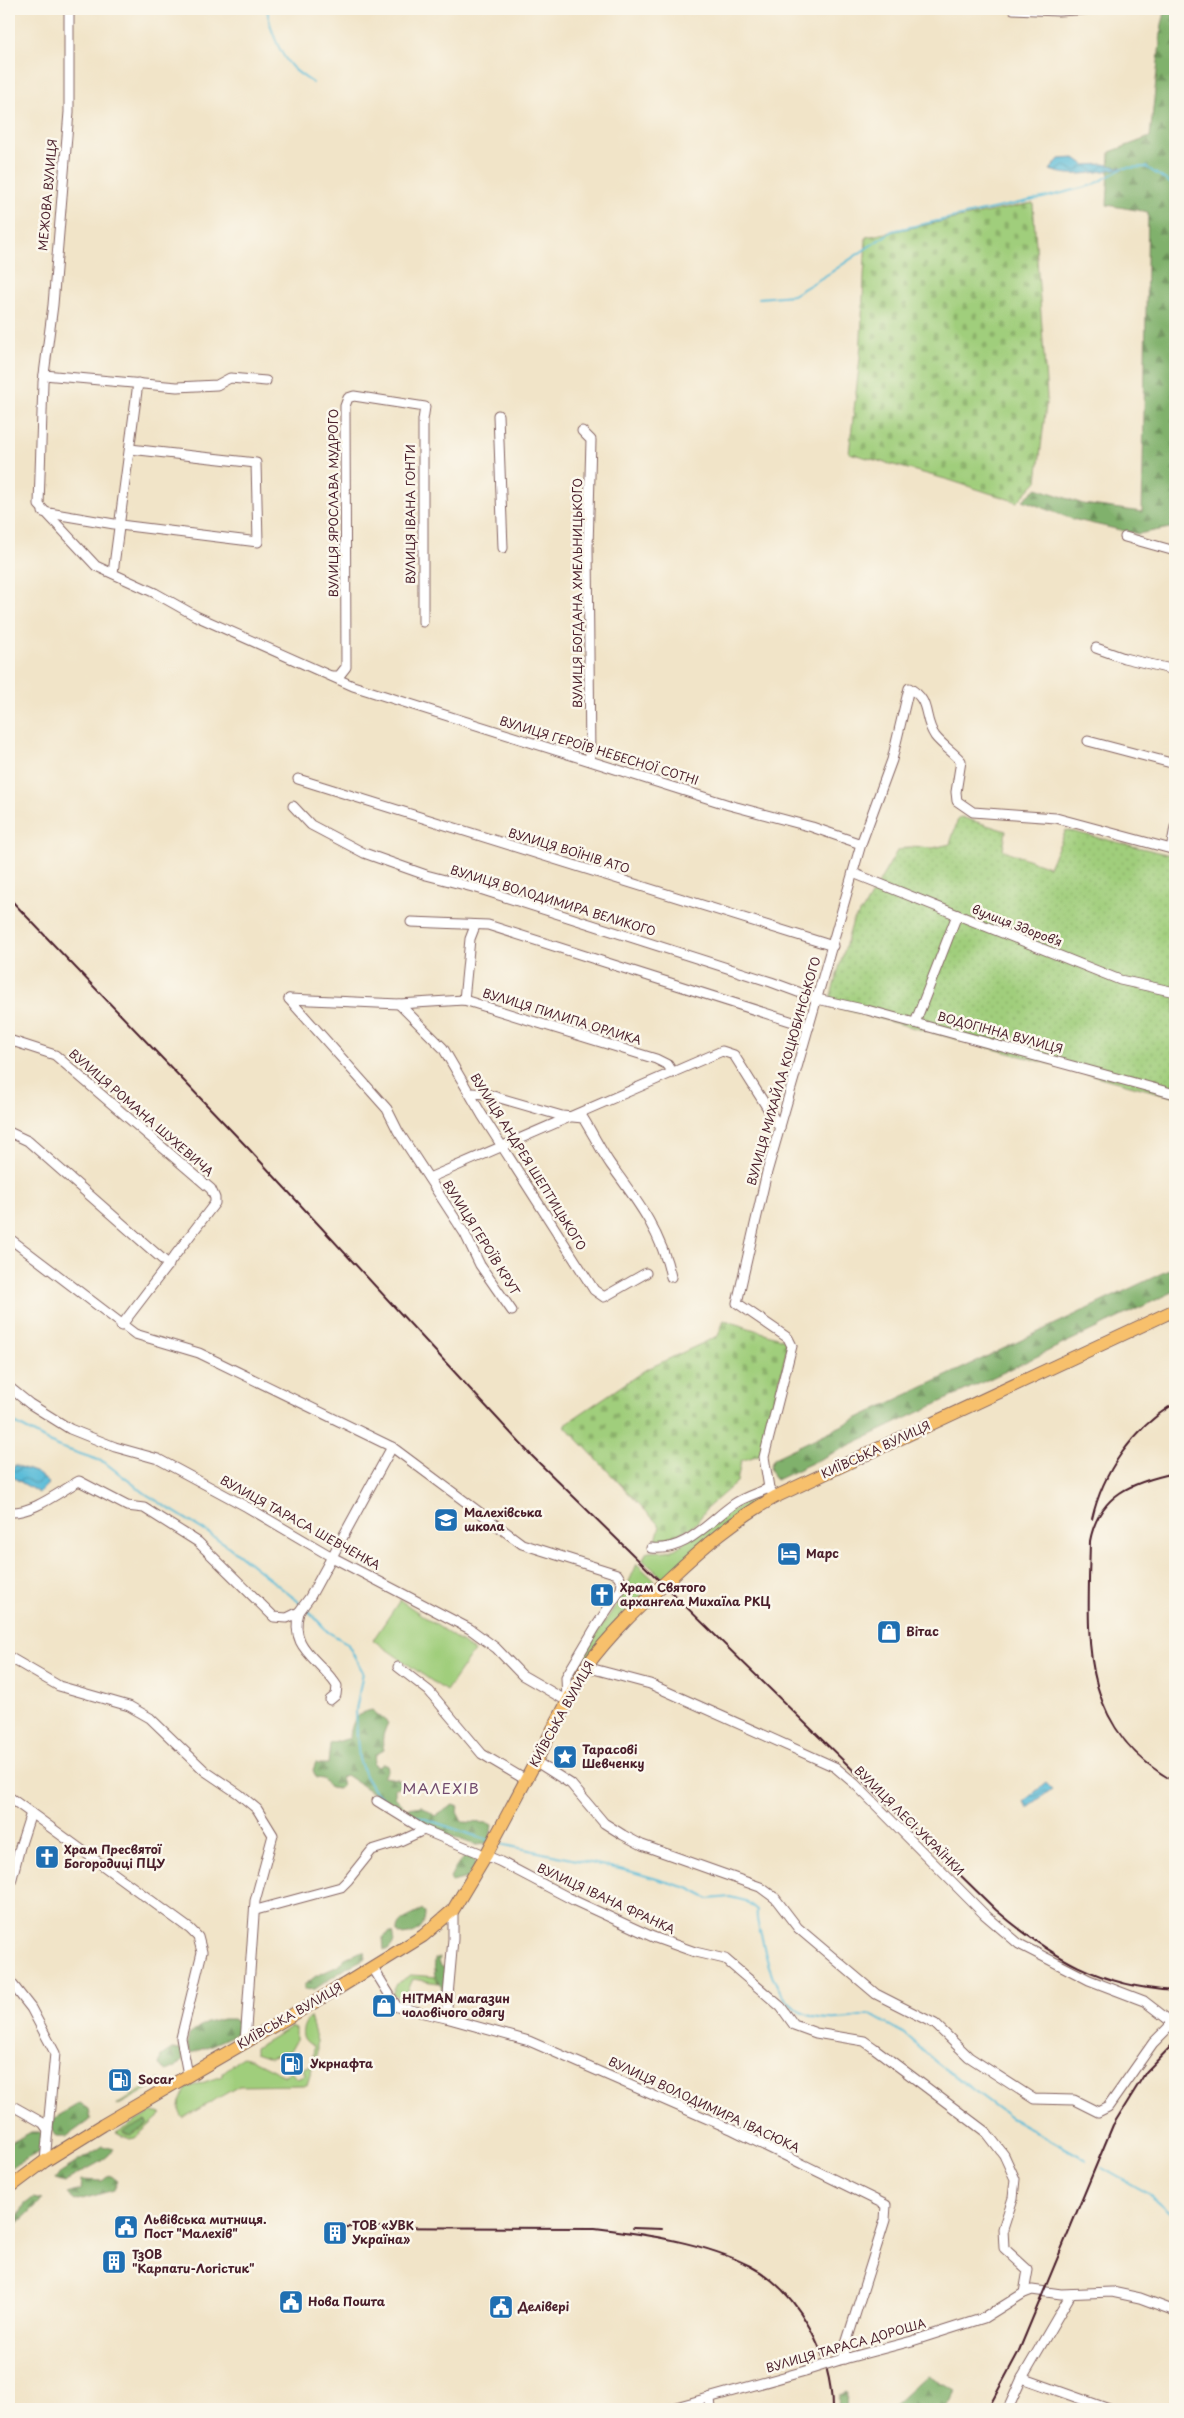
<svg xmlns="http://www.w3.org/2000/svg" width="1184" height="2418" font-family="'Playpen Sans',sans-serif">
<defs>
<pattern id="forest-firs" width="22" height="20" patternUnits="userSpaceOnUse" patternTransform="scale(1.25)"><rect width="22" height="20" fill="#80b16c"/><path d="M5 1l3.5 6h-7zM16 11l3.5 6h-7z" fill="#6b8f59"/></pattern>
<pattern id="cemetery-stones" width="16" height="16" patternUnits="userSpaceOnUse" patternTransform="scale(1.25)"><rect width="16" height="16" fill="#a0ce7c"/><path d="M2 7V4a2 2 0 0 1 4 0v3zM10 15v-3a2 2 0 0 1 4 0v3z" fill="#8bb06b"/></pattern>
<pattern id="garden-dots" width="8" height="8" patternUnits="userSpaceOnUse" patternTransform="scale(1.25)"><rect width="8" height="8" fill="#a0ce7c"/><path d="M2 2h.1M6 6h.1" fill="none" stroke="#8bb06b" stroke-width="1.8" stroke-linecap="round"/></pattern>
<pattern id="water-waves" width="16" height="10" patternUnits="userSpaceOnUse" patternTransform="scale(1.25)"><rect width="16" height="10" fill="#5abcd8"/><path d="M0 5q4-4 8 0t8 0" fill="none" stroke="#4c98af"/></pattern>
</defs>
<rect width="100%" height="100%" fill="#fbf7ec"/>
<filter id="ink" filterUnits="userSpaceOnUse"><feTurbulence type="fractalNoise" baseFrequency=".02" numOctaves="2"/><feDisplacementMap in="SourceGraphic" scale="10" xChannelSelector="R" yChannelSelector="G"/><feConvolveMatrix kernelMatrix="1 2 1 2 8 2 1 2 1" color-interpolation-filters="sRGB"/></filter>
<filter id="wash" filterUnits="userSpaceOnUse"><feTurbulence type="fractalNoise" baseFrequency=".0096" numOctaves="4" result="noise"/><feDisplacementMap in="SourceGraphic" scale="20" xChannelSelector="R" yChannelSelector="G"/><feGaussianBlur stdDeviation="1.12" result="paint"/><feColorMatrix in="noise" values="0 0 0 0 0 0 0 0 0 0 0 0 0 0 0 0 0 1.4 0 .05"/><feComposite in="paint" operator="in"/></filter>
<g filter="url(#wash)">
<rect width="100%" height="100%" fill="#f1e4c8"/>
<!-- grass -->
<g fill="#a0ce7c" stroke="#757654">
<path d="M766,1494L664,1579L643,1560L646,1553C651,1550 665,1553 675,1549L741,1504Z"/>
<polygon points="637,1564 655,1581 615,1623 574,1673 601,1627 622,1597"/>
<polygon points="400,1600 474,1651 446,1691 373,1640"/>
<polygon points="410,1975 439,1977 438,1983 413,1979 404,1999 392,1994 397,1984"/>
<path d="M310,2017L317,2041V2052L307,2085L239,2086L183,2118C175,2106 181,2099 187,2088L222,2076V2073L242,2057L251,2059L285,2076L291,2072L297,2079L305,2075L303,2068L312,2065L314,2046C299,2040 300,2028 310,2017Z"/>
<polygon points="291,2027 296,2029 296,2041 291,2050 270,2058 255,2053 255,2048"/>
<polygon points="161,2078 163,2081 117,2106 118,2104"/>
<polygon points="152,2112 162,2114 135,2138 130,2139 116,2133"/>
</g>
<!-- forest -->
<g fill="url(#forest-firs)" stroke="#65684c">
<polygon points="1166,9 1175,9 1175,527 1138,534 1072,519 1023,500 1037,488 1083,504 1142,512 1148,212 1107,205 1110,152 1150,137 1162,24"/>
<polygon points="1175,1267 1175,1291 776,1480 773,1477 770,1467 774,1458"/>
<path d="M372,1710L388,1723C383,1733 381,1740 384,1750L375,1755L373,1765L378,1767L382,1764H387L388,1769L383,1777L398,1779L401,1782L400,1787L395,1788V1797L406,1808L422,1806L435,1816L453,1805L458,1807L457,1812L462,1822L488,1823L492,1825L490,1840L486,1844L476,1845L467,1842L413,1821L399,1806L388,1803L346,1775L340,1777L342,1785L339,1789L330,1788L323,1779L316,1778L313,1770L316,1762L318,1764H328L330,1744L350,1738C351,1723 356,1713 372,1710Z"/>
<path d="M473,1853L476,1865L467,1878L452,1882L450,1878C457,1866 460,1858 473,1853Z"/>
<path d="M422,1909L425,1912C425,1929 417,1934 400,1935L397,1932C396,1918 414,1917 422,1909Z"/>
<path d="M389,1933H393C396,1940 393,1945 388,1950H384L383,1937Z"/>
<polygon points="359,1952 365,1952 366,1958 348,1967 315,1989 304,1990 304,1985 316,1976 338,1966 345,1958"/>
<path d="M440,1957L439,1962L441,1966L446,1969L445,2001L440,2002L438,1998L442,1988C433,1974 434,1976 435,1959Z"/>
<path d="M223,2019H233L242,2025C240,2028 239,2031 237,2033C235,2035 196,2052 191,2053L187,2044L189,2035L206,2023Z"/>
<polygon points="172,2049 181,2050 183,2060 176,2067 167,2071 159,2065 161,2056"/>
<polygon points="80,2103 89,2109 91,2119 66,2137 56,2137 51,2129 53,2119"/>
<polygon points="145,2121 148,2124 131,2136 123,2132"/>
<polygon points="31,2132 40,2132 45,2141 42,2151 9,2168 9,2144"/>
<path d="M103,2146L114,2149C102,2166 80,2169 65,2183L55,2180L61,2172Z"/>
<polygon points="110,2175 118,2181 114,2190 75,2201 67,2194 80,2190 81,2180 102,2181"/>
<polygon points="33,2198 42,2200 9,2232 9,2215 20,2214 24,2205"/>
<polygon points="927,2375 955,2390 949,2402 943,2409 890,2409"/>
<polygon points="848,2392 847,2409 838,2409 839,2395"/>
</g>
<!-- cemetery -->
<g fill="url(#cemetery-stones)" stroke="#757654">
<polygon points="1033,203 1047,397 1037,481 1017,502 949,480 849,453 860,358 866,237"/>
<polygon points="724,1320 783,1339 788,1344 762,1454 741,1461 737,1482 707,1508 695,1525 662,1542 656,1540 660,1526 564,1425 645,1370 718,1336"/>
</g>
<!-- garden -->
<polygon fill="url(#garden-dots)" stroke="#757654" points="961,817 1006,831 1003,850 1049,867 1066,830 1175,856 1175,1097 828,1005 853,921 864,908 897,851 908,847 933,848 950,844 958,819"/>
<!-- water -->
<g fill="url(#water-waves)" stroke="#526e82">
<path d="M1075,158L1085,165L1104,164L1123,168C1099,171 1074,179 1050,170L1059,159Z"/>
<polygon points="15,1465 37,1473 49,1483 39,1493 9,1475"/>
<polygon points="1046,1783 1052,1789 1027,1808 1024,1801"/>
</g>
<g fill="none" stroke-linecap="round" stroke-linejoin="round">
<!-- stream -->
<g stroke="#5abcd8" stroke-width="2">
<path d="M267,9C270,28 278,51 291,66C297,73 306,78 313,83"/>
<polyline points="759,298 793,295 830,273 892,231 1047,197 1093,185 1123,168 1146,167 1175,186"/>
<polyline points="9,1420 57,1446 104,1462 146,1494 224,1543 299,1602"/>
<polyline points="306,1608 328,1632 347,1643 363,1672 356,1710 357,1737 359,1759 365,1776 374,1791 387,1802 405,1812 487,1840"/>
<path d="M500,1844L629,1871L688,1888L709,1899L730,1897L746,1901L757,1910C755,1922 761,1931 763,1943C776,2007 803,2031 869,2014L903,2033L937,2063L1011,2118L1087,2160"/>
<polyline points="1102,2168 1150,2195 1175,2217"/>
</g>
</g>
</g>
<g filter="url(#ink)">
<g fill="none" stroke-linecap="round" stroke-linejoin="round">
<defs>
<g id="minor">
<polyline points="69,9 69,112 53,305 43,382 39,505 96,566 155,593 196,616 353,686 729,805 812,827 861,844"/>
<polyline points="1013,9 1058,11 1097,9"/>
<polyline points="9,203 10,203"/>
<polyline points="44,375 177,387 217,385 230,378 266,381"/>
<polyline points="498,415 503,548"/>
<polyline points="582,431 591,440 588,547 590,760"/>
<polyline points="43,512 120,525 258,542 256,463 130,449"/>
<polyline points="1125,537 1175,551"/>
<polyline points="113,573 138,383"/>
<polyline points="1096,648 1124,658 1175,670"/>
<polyline points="332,676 339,676 346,667 345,406 348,398 354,396 425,407 423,420 423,622"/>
<polyline points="1088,741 1175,764"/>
<polyline points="298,779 833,946"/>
<polyline points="293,806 311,825 364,853 426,875 480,889 771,982 817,999 867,1010 1175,1094"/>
<polyline points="1171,849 1175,827"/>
<polyline points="853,873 1120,980 1175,992"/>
<polyline points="411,922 488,925 809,1027"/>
<polyline points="289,999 399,1004 464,1000 656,1059 668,1065 673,1073"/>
<polyline points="289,999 387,1109 398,1131 465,1234 480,1265 512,1311"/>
<polyline points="464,1000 470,939 475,926"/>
<polyline points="399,1004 443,1048 482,1115 594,1290 604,1297 646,1273"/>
<polyline points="915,1023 957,915"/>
<polyline points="9,1040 55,1055 211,1189 215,1198 215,1203 121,1326"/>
<path d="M471,1093L486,1094L562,1116L583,1118C593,1134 601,1151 611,1165C638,1202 661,1232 671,1277"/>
<polyline points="9,1132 28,1141 169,1265"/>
<polyline points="429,1178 722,1051 734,1055 780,1128"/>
<polyline points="9,1238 135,1334 199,1353 392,1447 522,1544 617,1574 622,1582 621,1589 595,1628 566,1677 567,1701"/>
<polyline points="9,1387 30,1404 70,1429 115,1447 158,1459 247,1507 332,1557 470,1629 496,1648 522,1675 567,1701"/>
<path d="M775,1497L769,1488L764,1457L792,1346L788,1338L737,1303L767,1172L861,844L892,760L909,688C932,701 922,717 935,736C942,745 953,752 961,761L956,792L957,801L973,812L1056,818L1175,850"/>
<path d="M9,1512C32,1514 59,1492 79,1481L127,1506L144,1508L198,1542L274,1617L287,1618L299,1612L310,1597L392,1447"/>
<path d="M651,1548C686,1552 708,1522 734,1504C744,1497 758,1493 769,1488"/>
<path d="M299,1612C289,1649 318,1657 337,1686L336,1695L330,1700"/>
<polyline points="9,1657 59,1686 129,1706 150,1718 205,1771 239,1794 257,1809 273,1835 255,1901 245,2042"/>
<polyline points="398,1667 429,1691 482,1754 526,1780"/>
<polyline points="535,1761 571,1784 604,1823 623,1835 642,1845 760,1887 775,1898 798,1928 876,1994 935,2024 969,2057 1034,2099 1074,2100 1098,2112 1108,2107 1153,2043 1169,2027 1170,2021 1144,2001 1089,1980 1019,1944 984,1914 855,1784 835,1767 650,1684 586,1667"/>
<polyline points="9,1797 190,1929 198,1937 202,1952 181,2038 188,2075"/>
<polyline points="377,1801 424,1830 499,1861 575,1901 653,1937 695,1952 725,1959 781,2007 794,2025 816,2033 864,2041 874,2048 987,2133 1004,2155 1015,2179 1013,2198 1003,2229 1004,2248 1028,2270 1024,2293"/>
<polyline points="9,1890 20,1847 31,1813"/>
<polyline points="256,1910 341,1887 348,1880 372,1850 398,1842 424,1830"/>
<polyline points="373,1968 397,2007 446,2018 529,2041 733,2130 886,2205 885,2220 845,2347 844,2359"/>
<polyline points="9,1980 31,2008 55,2053 45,2161"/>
<polyline points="446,2018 453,1939 453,1910"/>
<polyline points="9,2104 43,2123 48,2130"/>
<polyline points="840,2360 912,2341 984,2318 1024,2293 1032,2290 1061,2294 1112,2292 1140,2298 1175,2311"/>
<polyline points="1022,2378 1109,2409"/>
<polyline points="710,2398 711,2409"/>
<polyline points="669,2409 805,2371"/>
<polyline points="1008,2409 1022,2378 1071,2294"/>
<polyline points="1174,2409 1175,2405"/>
</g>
<path id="highway" d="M9,2188L45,2161L103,2125L337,1989L423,1936L453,1910L486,1855L586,1667C610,1634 640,1606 670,1578C704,1546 734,1520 775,1497L1175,1310"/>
</defs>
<!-- minor casing -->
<use href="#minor" stroke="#846462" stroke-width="11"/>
<!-- highway casing -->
<use href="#highway" stroke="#846462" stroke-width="14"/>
<!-- minor -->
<use href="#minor" stroke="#fff" stroke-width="9"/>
<!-- highway -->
<use href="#highway" stroke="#f7c06c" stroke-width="12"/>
<!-- rail -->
<g stroke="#4a1f2b" stroke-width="2">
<path d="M9,898L248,1148L530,1454L996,1910C1051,1957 1101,1987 1175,1991"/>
<path d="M1175,1473C1133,1482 1099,1494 1090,1541C1088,1637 1077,1727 1175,1782"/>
<path d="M1092,1519C1103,1471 1133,1429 1175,1403"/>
<path d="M329,2227L595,2228C645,2234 706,2243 750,2266C799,2291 832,2356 832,2409"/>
<polyline points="633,2228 662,2229"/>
<polyline points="988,2409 1018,2353 1113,2125 1146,2072 1175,2042"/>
</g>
<defs>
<polyline id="minor-bridge" points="805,2371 840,2360"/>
</defs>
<!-- minor-bridge casing -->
<use href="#minor-bridge" stroke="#846462" stroke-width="11" stroke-linecap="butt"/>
<!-- minor-bridge -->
<use href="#minor-bridge" stroke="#fff" stroke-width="9"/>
</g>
</g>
<!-- icons -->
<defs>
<symbol id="school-square" viewBox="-11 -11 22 22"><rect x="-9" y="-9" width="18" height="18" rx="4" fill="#1f6fb2" stroke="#fbf7ec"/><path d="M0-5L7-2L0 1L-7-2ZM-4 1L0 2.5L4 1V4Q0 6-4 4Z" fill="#fff"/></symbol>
<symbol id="hotel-square" viewBox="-11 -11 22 22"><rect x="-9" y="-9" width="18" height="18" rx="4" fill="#1f6fb2" stroke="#fbf7ec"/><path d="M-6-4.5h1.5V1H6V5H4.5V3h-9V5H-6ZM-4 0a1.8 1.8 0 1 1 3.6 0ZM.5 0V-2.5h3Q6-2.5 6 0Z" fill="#fff"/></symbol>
<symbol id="church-square" viewBox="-11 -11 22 22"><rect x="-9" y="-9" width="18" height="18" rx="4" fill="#1f6fb2" stroke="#fbf7ec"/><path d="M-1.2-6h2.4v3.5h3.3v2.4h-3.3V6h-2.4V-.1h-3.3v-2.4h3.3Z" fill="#fff"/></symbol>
<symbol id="shop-square" viewBox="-11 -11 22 22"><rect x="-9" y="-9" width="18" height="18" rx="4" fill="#1f6fb2" stroke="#fbf7ec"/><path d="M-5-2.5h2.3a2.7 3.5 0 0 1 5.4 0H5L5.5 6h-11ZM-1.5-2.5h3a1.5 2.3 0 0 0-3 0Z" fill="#fff"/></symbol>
<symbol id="sight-square" viewBox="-11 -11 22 22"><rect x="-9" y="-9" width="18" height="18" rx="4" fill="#1f6fb2" stroke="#fbf7ec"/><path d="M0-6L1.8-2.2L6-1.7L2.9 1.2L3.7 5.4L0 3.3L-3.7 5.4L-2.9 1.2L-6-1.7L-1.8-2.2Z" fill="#fff"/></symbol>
<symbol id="fuel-square" viewBox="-11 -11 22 22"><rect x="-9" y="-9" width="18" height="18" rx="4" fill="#1f6fb2" stroke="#fbf7ec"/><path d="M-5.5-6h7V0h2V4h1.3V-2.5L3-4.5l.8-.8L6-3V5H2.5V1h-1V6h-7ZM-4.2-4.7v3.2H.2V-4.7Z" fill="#fff"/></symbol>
<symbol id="civic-square" viewBox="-11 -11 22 22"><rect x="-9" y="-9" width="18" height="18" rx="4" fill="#1f6fb2" stroke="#fbf7ec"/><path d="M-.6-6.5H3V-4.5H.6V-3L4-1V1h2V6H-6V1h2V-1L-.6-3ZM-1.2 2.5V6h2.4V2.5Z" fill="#fff"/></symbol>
<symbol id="building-square" viewBox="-11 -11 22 22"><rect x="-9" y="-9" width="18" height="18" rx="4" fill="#1f6fb2" stroke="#fbf7ec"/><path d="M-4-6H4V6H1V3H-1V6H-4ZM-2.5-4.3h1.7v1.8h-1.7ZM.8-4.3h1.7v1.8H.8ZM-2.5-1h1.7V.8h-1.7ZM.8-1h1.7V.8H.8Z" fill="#fff"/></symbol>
</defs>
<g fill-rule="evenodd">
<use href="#school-square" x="432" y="1506" width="28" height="28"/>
<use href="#hotel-square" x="775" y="1540" width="28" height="28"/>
<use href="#church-square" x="588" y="1581" width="28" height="28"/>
<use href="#shop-square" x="875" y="1618" width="28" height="28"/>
<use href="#sight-square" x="551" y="1743" width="28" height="28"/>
<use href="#church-square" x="33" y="1843" width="28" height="28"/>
<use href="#shop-square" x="370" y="1992" width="28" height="28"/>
<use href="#fuel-square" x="278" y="2050" width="28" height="28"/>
<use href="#fuel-square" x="106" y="2066" width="28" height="28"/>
<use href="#civic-square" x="112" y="2213" width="28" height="28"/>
<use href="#building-square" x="321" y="2219" width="28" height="28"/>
<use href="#building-square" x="100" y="2248" width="28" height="28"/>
<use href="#civic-square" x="277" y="2288" width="28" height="28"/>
<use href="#civic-square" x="487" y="2293" width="28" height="28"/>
</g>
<g text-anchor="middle" stroke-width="5" stroke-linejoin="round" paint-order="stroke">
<!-- street labels -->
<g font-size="12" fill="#4a1f2b" stroke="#fbf7ec">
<text transform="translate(48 195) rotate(-85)" y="4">МЕЖОВА ВУЛИЦЯ</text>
<text transform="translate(334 503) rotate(-90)" y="4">ВУЛИЦЯ ЯРОСЛАВА МУДРОГО</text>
<text transform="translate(411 514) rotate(-90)" y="4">ВУЛИЦЯ ІВАНА ГОНТИ</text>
<text transform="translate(578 593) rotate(-90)" y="4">ВУЛИЦЯ БОГДАНА ХМЕЛЬНИЦЬКОГО</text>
<text transform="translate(599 751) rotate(17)" y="4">ВУЛИЦЯ ГЕРОЇВ НЕБЕСНОЇ СОТНІ</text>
<text transform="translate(569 851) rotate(17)" y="4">ВУЛИЦЯ ВОЇНІВ АТО</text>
<text transform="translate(553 901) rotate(17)" y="4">ВУЛИЦЯ ВОЛОДИМИРА ВЕЛИКОГО</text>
<text transform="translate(1017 926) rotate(21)" y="4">вулиця Здоровʼя</text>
<text transform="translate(562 1017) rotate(17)" y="4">ВУЛИЦЯ ПИЛИПА ОРЛИКА</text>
<text transform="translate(1000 1033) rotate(15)" y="4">ВОДОГІННА ВУЛИЦЯ</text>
<text transform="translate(784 1071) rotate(-74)" y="4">ВУЛИЦЯ МИХАЙЛА КОЦЮБИНСЬКОГО</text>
<text transform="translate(141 1113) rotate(41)" y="4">ВУЛИЦЯ РОМАНА ШУХЕВИЧА</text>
<text transform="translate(528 1162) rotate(58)" y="4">ВУЛИЦЯ АНДРЕЯ ШЕПТИЦЬКОГО</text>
<text transform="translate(481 1238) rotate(58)" y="4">ВУЛИЦЯ ГЕРОЇВ КРУТ</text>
<text transform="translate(876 1450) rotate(-25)" y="4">КИЇВСЬКА ВУЛИЦЯ</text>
<text transform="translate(300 1523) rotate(29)" y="4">ВУЛИЦЯ ТАРАСА ШЕВЧЕНКА</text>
<text transform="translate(562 1714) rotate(-61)" y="4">КИЇВСЬКА ВУЛИЦЯ</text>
<text transform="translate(909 1821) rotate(45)" y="4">ВУЛИЦЯ ЛЕСІ УКРАЇНКИ</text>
<text transform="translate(606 1899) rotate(25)" y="4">ВУЛИЦЯ ІВАНА ФРАНКА</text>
<text transform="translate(290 2016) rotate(-30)" y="4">КИЇВСЬКА ВУЛИЦЯ</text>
<text transform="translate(704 2105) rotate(25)" y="4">ВУЛИЦЯ ВОЛОДИМИРА ІВАСЮКА</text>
<text transform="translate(846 2346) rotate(-16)" y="4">ВУЛИЦЯ ТАРАСА ДОРОША</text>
</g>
<!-- poi labels -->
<g font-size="12" font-weight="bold" fill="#4a1f2b" stroke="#fbf7ec" text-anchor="start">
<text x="464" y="1517">Малехівська<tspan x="464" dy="14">школа</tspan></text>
<text x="806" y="1558">Марс</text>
<text x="620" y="1592">Храм Святого<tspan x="620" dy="14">архангела Михаїла РКЦ</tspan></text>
<text x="906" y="1636">Вітас</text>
<text x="582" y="1754">Тарасові<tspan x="582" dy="14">Шевченку</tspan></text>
<text x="64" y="1854">Храм Пресвятої<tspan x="64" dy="14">Богородиці ПЦУ</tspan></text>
<text x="402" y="2003">HITMAN магазин<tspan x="402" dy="14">чоловічого одягу</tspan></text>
<text x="310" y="2068">Укрнафта</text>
<text x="138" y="2084">Socar</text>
<text x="144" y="2224">Львівська митниця.<tspan x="144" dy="14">Пост "Малехів"</tspan></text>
<text x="352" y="2230">ТОВ «УВК<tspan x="352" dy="14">Україна»</tspan></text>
<text x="132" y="2259">ТзОВ<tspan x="132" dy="14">"Карпати-Логістик"</tspan></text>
<text x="308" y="2306">Нова Пошта</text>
<text x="518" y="2311">Делівері</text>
</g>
<!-- quarter labels -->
<g font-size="15" letter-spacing="1" fill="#734d6f" stroke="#fbf7ec">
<text x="441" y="1794">МАЛЕХІВ</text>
</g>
</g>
<!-- margin -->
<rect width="1184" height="2418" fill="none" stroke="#fbf7ec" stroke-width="30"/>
</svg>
